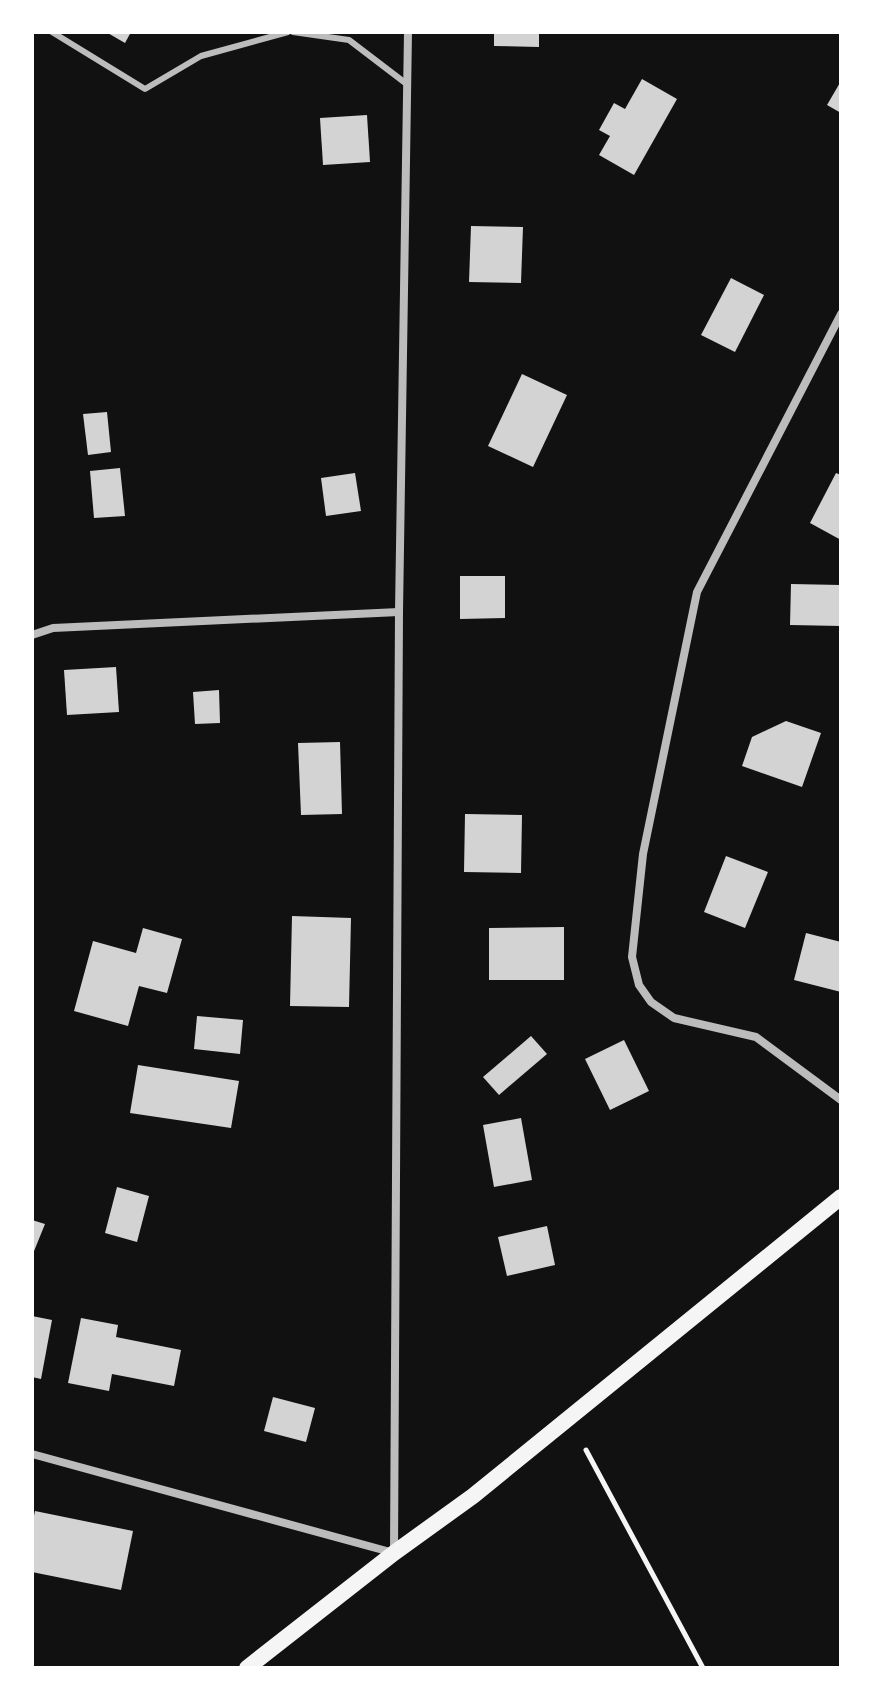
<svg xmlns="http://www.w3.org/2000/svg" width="873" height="1700" font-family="'Source Sans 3',sans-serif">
<rect width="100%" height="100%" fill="#111"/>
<!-- building -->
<g fill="#d3d3d3">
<polygon points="106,32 131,32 125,43"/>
<polygon points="494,32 539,32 539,47 494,46"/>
<polygon points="642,79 677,99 634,175 599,155 610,136 599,130 614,103 625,109"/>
<polygon points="841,81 841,113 827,105"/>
<polygon points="367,115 370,162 323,165 320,118"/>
<polygon points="471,226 523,227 521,283 469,282"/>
<polygon points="731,278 764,295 735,352 701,335"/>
<polygon points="522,374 567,395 533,467 488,446"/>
<polygon points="107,412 111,452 88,455 83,414"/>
<polygon points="120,468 125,516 94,518 90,471"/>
<polygon points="355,473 361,511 326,516 321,478"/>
<polygon points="836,473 841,475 841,540 810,523"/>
<polygon points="460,576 505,576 505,618 460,619"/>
<polygon points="791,584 841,585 841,626 790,625"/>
<polygon points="116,667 119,712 67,715 64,670"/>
<polygon points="219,690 220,723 195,724 193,692"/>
<polygon points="786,721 821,733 802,787 742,766 752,737"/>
<polygon points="340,742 342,814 301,815 298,743"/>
<polygon points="465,814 522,815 521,873 464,872"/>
<polygon points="726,856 768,872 745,928 704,912"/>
<polygon points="292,916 351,918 349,1007 290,1006"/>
<polygon points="564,927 564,980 489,980 489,928"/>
<polygon points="143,928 182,939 167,993 139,986 128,1026 74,1011 93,941 136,953"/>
<polygon points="806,933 841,942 841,992 794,980"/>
<polygon points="197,1016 243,1020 240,1054 194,1049"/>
<polygon points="531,1036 547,1054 499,1095 483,1077"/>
<polygon points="624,1040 649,1091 610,1110 585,1059"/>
<polygon points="138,1065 239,1081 231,1128 130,1113"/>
<polygon points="521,1118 532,1180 494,1187 483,1125"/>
<polygon points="117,1187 149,1196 137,1242 105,1233"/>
<polygon points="32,1220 45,1224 32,1256"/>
<polygon points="547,1226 555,1265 507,1276 498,1237"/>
<polygon points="32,1316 52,1320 41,1379 32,1377"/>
<polygon points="81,1318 118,1325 116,1337 181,1350 174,1386 112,1374 109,1391 68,1383"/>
<polygon points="273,1397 315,1408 306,1442 264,1431"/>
<polygon points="35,1511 133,1531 121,1590 32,1572 32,1525"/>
</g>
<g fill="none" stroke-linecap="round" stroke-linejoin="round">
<!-- path -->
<polyline stroke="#f5f5f5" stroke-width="5" points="586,1450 703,1668"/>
<!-- service -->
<g stroke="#bcbcbc" stroke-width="6">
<polyline points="52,32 145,89 201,56 288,32"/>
<polyline points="293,32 349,40 408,85"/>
</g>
<!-- minor -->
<g stroke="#bcbcbc" stroke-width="8">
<polyline points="841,314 697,592 643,854 632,957 639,985 651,1002 674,1018 756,1037 841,1100"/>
<polyline points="32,635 53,628 399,612"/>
<polyline points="32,1454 394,1553 399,612 408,32"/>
</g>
<!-- secondary -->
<polyline stroke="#f5f5f5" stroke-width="16" points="247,1668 394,1553 473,1496 841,1197"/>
</g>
<!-- border -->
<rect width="873" height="1700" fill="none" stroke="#ffffff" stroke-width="68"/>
</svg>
